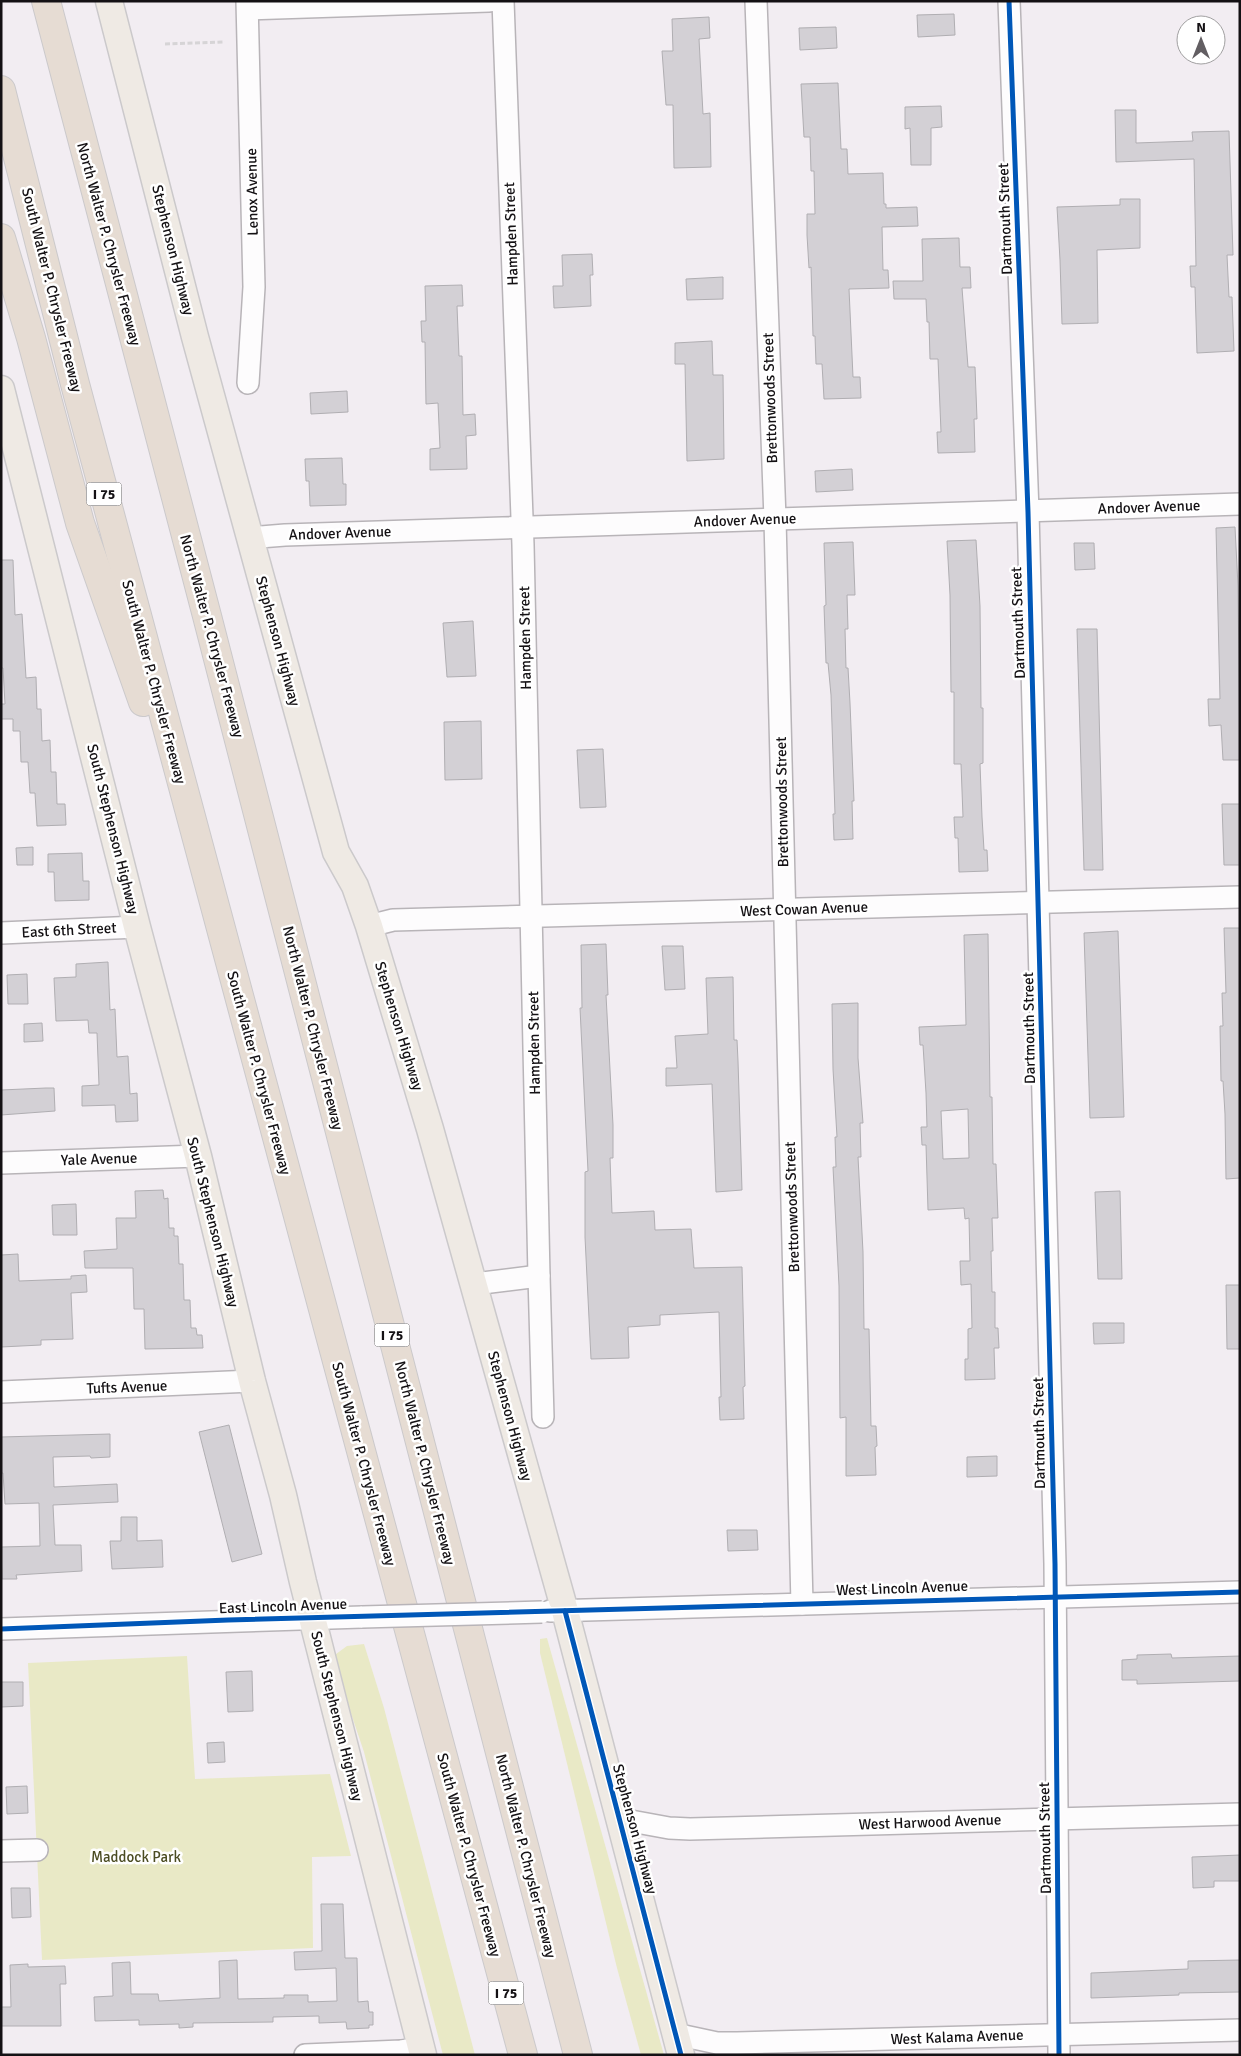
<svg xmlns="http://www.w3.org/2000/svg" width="1241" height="2056" font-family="Signika,sans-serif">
<rect width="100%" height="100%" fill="#f2edf2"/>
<!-- green -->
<g fill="#e9e9c6">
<polygon points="547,1638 664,2055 641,2055 617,1968 540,1653 540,1639"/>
<polygon points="364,1644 384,1708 475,2055 443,2055 364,1752 332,1657 347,1646"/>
<polygon points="187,1656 195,1779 330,1774 351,1856 312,1857 313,1948 42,1960 28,1663"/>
</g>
<!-- building -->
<g fill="#d3d0d5" stroke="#b0aeb2" fill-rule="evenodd">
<polygon points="954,14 955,35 918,37 917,15"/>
<polygon points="709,17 710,38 699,39 703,114 710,113 711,167 674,168 673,105 666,105 662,51 673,51 672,19"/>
<polygon points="836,27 837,48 800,50 799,28"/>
<polygon points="838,83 841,149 847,149 848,174 883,173 884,204 886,204 886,208 917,207 918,226 882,227 883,270 888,270 889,288 849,289 853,377 860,377 861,398 824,399 822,364 816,364 815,336 813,336 811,267 809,268 807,235 807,214 815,214 814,171 811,171 810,137 804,137 801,84"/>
<polygon points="941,106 942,127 931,128 931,165 911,165 910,128 905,129 905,107"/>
<polygon points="1115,110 1136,110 1136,143 1193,141 1192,132 1229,131 1233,255 1227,255 1229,297 1232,297 1234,351 1197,353 1195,287 1191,287 1190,266 1196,266 1194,159 1116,162"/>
<polygon points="1120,199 1140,199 1140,248 1097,250 1098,323 1062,324 1060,260 1057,207 1120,205"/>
<polygon points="959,238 960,267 970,267 971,288 962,288 968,367 975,367 977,419 974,419 975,452 938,453 937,432 941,432 938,359 930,359 929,322 927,322 926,299 894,299 893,281 923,281 922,239"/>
<polygon points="592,254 593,275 590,275 591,306 554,308 553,286 563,286 562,255"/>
<polygon points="723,277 723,299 687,300 686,279"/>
<polygon points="462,285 463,306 457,306 459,356 462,356 463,415 475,414 476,435 466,436 467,469 430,470 430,449 440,448 438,403 426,404 425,342 422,342 421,321 426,321 425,286"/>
<polygon points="712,341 713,375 723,375 724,459 687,461 685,364 675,364 675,343"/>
<polygon points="347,391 348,412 311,414 310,393"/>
<polygon points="342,458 343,484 346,484 346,505 310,506 309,481 306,481 305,459"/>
<polygon points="852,469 853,490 816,492 815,471"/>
<polygon points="1235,527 1238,586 1240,760 1223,760 1221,725 1209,726 1208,699 1220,699 1216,528"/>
<polygon points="976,540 980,606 981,708 983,708 983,763 980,764 982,817 984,850 987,850 988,871 959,872 958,838 955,838 954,817 963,817 961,764 954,764 954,692 951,692 950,595 947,541"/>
<polygon points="853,542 855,595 847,595 848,629 845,629 846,668 848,668 850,703 854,801 852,801 853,839 834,840 833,814 835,814 831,695 828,663 826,663 824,606 826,605 824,543"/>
<polygon points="1074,543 1094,543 1095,569 1075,570"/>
<polygon points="1,560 13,560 15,615 22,614 26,678 36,677 37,709 41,709 42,741 50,740 51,772 56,772 57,804 65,804 66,825 37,826 35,793 30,793 28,762 21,762 20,731 13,731 13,719 1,719 1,704 5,704 3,668 1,668"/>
<polygon points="473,621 476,676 447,677 443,623"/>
<polygon points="1077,629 1097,629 1103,870 1084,870"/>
<polygon points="481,721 482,779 445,780 444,722"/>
<polygon points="603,749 606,807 580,808 577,750"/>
<polygon points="1222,804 1240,804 1240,865 1224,865"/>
<polygon points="33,847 33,865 17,865 16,848"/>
<polygon points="82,853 83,881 89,881 89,900 55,901 54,872 48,872 48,854"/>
<polygon points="1224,928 1240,928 1240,1178 1226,1179 1225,1114 1223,1081 1221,1081 1220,1026 1223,1026 1222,993 1226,993"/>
<polygon points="1118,931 1124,1117 1090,1118 1084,933"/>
<path d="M988,934L990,1097H992L993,1164H996L998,1218H992L993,1251H991L992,1292H995V1328H998L999,1348H994L995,1379L965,1380V1359H968V1329L972,1328L971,1284L961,1285L960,1261H970L969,1218L965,1219L964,1208L928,1210L926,1145H922L921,1127H927L926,1093L923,1045H920L919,1027L966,1025L964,935ZM968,1109L969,1158L943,1159L941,1111Z"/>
<polygon points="606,944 608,995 606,995 613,1125 613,1158 610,1158 612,1213 654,1211 655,1230 691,1229 694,1268 742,1267 745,1386 743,1387 744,1419 720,1420 719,1397 721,1397 719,1312 660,1315 660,1325 628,1327 629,1358 591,1359 585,1237 585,1172 588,1171 580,1008 582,1008 581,945"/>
<polygon points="662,946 683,946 685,989 665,990"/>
<polygon points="108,962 110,1010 115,1009 117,1057 128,1056 130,1094 137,1093 138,1121 116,1122 115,1105 82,1106 82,1086 99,1085 97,1033 89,1033 88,1020 56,1021 54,978 76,977 76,964"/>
<polygon points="27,974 28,1004 8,1004 7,975"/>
<polygon points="733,977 734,1040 737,1040 738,1061 742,1190 716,1192 712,1084 666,1086 666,1068 677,1068 675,1036 708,1034 706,978"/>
<polygon points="858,1003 858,1058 863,1123 860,1123 861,1157 858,1157 863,1252 864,1329 869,1329 871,1426 876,1426 877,1446 875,1447 876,1475 846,1476 846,1417 840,1418 839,1286 833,1167 836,1167 835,1137 837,1137 833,1069 832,1004"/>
<polygon points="42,1023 43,1041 24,1042 24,1024"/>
<polygon points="46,1088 54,1088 55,1111 1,1115 1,1090"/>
<polygon points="163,1190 164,1199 168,1198 169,1228 174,1228 174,1236 178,1236 179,1264 183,1264 184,1300 190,1300 191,1328 196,1328 197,1335 202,1335 203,1348 145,1349 144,1309 134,1309 133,1268 85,1268 84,1251 117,1249 116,1218 136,1218 135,1191"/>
<polygon points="1120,1191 1122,1279 1098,1279 1095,1192"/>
<polygon points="76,1204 77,1235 53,1235 52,1205"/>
<polygon points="18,1254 19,1281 71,1279 71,1276 86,1275 87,1292 71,1293 73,1339 41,1340 41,1345 1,1347 1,1255"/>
<polygon points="1226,1285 1240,1285 1240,1349 1227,1349"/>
<polygon points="1093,1323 1124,1323 1124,1343 1094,1344"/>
<polygon points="229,1425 262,1554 232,1562 199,1432"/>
<polygon points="110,1434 110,1457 91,1458 90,1456 53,1457 54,1487 117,1484 118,1502 53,1505 55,1545 81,1545 82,1571 16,1575 17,1579 2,1579 1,1547 40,1546 39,1503 5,1504 3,1473 1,1473 1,1437"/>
<polygon points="997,1456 997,1476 967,1477 967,1457"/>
<polygon points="121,1517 137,1517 137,1541 162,1540 163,1567 112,1569 110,1541 121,1541"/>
<polygon points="727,1530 757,1530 758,1550 728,1551"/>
<polygon points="1171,1654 1172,1658 1240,1656 1240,1681 1137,1684 1137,1680 1122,1680 1122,1660 1137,1659 1137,1655"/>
<polygon points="252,1671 253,1711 228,1712 226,1672"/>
<polygon points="1,1682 23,1682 23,1706 1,1707"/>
<polygon points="224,1742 225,1762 208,1763 207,1743"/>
<polygon points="27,1786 28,1813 7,1814 6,1787"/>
<polygon points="1240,1855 1240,1881 1214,1881 1214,1887 1193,1888 1192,1857"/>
<polygon points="11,1888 30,1888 31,1917 12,1918"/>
<polygon points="321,1904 343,1904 345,1958 357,1958 358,2002 368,2001 369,2012 373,2012 373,2025 369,2025 369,2028 347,2029 346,2022 319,2023 319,2016 273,2017 273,2022 193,2023 193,2027 179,2028 179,2024 139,2025 139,2020 95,2021 94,1997 113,1996 112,1963 130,1962 131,1994 158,1994 159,2001 220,1998 219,1961 237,1960 238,1999 284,1998 284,1995 308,1995 308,2002 337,2001 336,1968 295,1970 294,1952 322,1951"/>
<polygon points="1240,1960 1240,1992 1179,1993 1179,1995 1091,1998 1091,1973 1188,1969 1188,1961"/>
<polygon points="28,1964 28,1967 65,1966 66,1984 60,1984 61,2026 1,2026 1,2007 11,2007 10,1965"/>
</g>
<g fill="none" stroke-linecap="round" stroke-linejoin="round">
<defs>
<g id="minor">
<polyline points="247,1 254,287 248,383"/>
<polyline points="503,1 523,545 539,1276 543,1417"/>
<polyline points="756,1 775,519 802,1604"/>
<polyline points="1009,1 1028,512 1055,1564 1059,2055"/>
<polyline points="248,9 489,1"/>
<polyline points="249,538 285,535 1240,504"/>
<polyline points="369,926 393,920 1240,897"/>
<polyline points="1,933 137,927"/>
<polyline points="1,1163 198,1156"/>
<polyline points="474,1284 539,1276"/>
<polyline points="1,1392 252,1381"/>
<polyline points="550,1611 1240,1592"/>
<polyline points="1,1629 362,1617"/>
<polyline points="620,1819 669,1828 690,1829 1240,1814"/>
<polyline points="1,1851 37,1850"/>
<polyline points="675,2034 717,2043 737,2043 1240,2030"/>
<polyline points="305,2055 401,2051 421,2048"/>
</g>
<g id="major">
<polyline points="109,1 195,337 336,852 355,886 369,926 430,1129 565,1611 681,2055"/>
<polyline points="1,389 137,927 198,1156 252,1381 283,1495 303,1582 423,2055"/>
</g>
<g id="highway">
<polyline points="46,1 207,616 578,2055"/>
<polyline points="1,90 75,384 523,2055"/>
<polyline points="1,238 31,338 80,523 143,702"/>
</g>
</defs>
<!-- minor casing -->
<use href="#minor" stroke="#b8b4b8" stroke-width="24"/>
<!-- major casing -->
<use href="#major" stroke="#cbc9cb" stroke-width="29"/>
<!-- highway casing -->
<use href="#highway" stroke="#cbc9cb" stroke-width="30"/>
<!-- path -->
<polyline stroke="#d6d4d6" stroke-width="3" stroke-dasharray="5 2.5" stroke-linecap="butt" points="165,44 225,42"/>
<!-- minor -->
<use href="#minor" stroke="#fdfcfd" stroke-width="21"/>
<!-- major -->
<use href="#major" stroke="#efeae4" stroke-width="26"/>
<!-- highway -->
<use href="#highway" stroke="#e6dcd3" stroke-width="28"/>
<defs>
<polyline id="minor-bridge" points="362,1617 542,1612"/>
</defs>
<!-- minor-bridge casing -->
<use href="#minor-bridge" stroke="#b8b4b8" stroke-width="24" stroke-linecap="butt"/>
<!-- minor-bridge -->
<use href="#minor-bridge" stroke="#fdfcfd" stroke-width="21"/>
<defs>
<g id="cycleway">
<polyline points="1009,1 1028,512 1055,1564 1059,2055"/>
<polyline points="565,1611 681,2055"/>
<polyline points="1,1629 228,1620 1240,1592"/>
</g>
</defs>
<!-- cycleway casing -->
<use href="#cycleway" stroke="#fff" stroke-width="8"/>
<!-- cycleway -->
<use href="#cycleway" stroke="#0057b8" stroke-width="5"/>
</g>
<g text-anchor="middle" stroke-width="5" stroke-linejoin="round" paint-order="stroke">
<!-- shield labels -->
<g fill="#fff" stroke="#5a585a" stroke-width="1">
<rect x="86.5" y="482.5" width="35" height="23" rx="4"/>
<rect x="374.5" y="1323.5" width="35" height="23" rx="4"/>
<rect x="488.5" y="1981.5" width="35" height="23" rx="4"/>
</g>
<g font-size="14" font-weight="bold" fill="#141114">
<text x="104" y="499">I 75</text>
<text x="392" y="1340">I 75</text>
<text x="506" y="1998">I 75</text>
</g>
<!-- street labels -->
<g font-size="15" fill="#141114" stroke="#fff">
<text transform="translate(252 192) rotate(-91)" y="5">Lenox Avenue</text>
<text transform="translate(1005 219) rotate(-92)" y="5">Dartmouth Street</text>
<text transform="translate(511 234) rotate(-92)" y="5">Hampden Street</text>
<text transform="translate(109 244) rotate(75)" y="5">North Walter P. Chrysler Freeway</text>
<text transform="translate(173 250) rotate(76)" y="5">Stephenson Highway</text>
<text transform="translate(52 290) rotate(76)" y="5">South Walter P. Chrysler Freeway</text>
<text transform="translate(770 398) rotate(-92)" y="5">Brettonwoods Street</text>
<text transform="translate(1149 507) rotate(-2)" y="5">Andover Avenue</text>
<text transform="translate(745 520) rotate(-2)" y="5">Andover Avenue</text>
<text transform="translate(340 533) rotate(-2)" y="5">Andover Avenue</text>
<text transform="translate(1018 623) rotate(-92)" y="5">Dartmouth Street</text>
<text transform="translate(212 636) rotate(75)" y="5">North Walter P. Chrysler Freeway</text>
<text transform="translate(525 638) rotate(-91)" y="5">Hampden Street</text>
<text transform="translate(278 641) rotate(75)" y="5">Stephenson Highway</text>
<text transform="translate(154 682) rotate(75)" y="5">South Walter P. Chrysler Freeway</text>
<text transform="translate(782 802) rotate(-91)" y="5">Brettonwoods Street</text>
<text transform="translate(113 829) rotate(76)" y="5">South Stephenson Highway</text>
<text transform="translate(804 909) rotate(-2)" y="5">West Cowan Avenue</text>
<text transform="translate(69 930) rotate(-3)" y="5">East 6th Street</text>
<text transform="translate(399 1026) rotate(73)" y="5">Stephenson Highway</text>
<text transform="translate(313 1028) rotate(76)" y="5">North Walter P. Chrysler Freeway</text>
<text transform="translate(1029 1028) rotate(-91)" y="5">Dartmouth Street</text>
<text transform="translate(534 1043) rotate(-91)" y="5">Hampden Street</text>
<text transform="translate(259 1073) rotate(75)" y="5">South Walter P. Chrysler Freeway</text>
<text transform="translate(99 1159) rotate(-2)" y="5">Yale Avenue</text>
<text transform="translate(792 1207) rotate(-92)" y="5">Brettonwoods Street</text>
<text transform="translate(213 1222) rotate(76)" y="5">South Stephenson Highway</text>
<text transform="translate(127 1387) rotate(-2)" y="5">Tufts Avenue</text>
<text transform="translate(510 1416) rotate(75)" y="5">Stephenson Highway</text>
<text transform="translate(1039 1433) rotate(-91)" y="5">Dartmouth Street</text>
<text transform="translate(425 1463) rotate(76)" y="5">North Walter P. Chrysler Freeway</text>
<text transform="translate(364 1464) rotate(75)" y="5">South Walter P. Chrysler Freeway</text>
<text transform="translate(902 1588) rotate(-2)" y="5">West Lincoln Avenue</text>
<text transform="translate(283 1606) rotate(-2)" y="5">East Lincoln Avenue</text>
<text transform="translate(337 1716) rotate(76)" y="5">South Stephenson Highway</text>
<text transform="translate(930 1822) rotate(-2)" y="5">West Harwood Avenue</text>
<text transform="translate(635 1829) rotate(75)" y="5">Stephenson Highway</text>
<text transform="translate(1045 1838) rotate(-91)" y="5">Dartmouth Street</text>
<text transform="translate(469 1855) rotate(75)" y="5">South Walter P. Chrysler Freeway</text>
<text transform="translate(526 1856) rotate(76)" y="5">North Walter P. Chrysler Freeway</text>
<text transform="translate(957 2037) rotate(-2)" y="5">West Kalama Avenue</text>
</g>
<!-- park labels -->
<g font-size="15" fill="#4b4c22" stroke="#fff">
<text x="136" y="1862">Maddock Park</text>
</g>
</g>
<!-- border -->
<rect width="1241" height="2056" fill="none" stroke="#141114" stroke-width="5"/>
<!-- north arrow -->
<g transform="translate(1201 40)"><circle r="24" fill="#ffffff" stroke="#a1a0a1"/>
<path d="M0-4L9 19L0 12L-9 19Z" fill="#625e62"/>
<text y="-8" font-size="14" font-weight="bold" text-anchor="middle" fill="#141114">N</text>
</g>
</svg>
